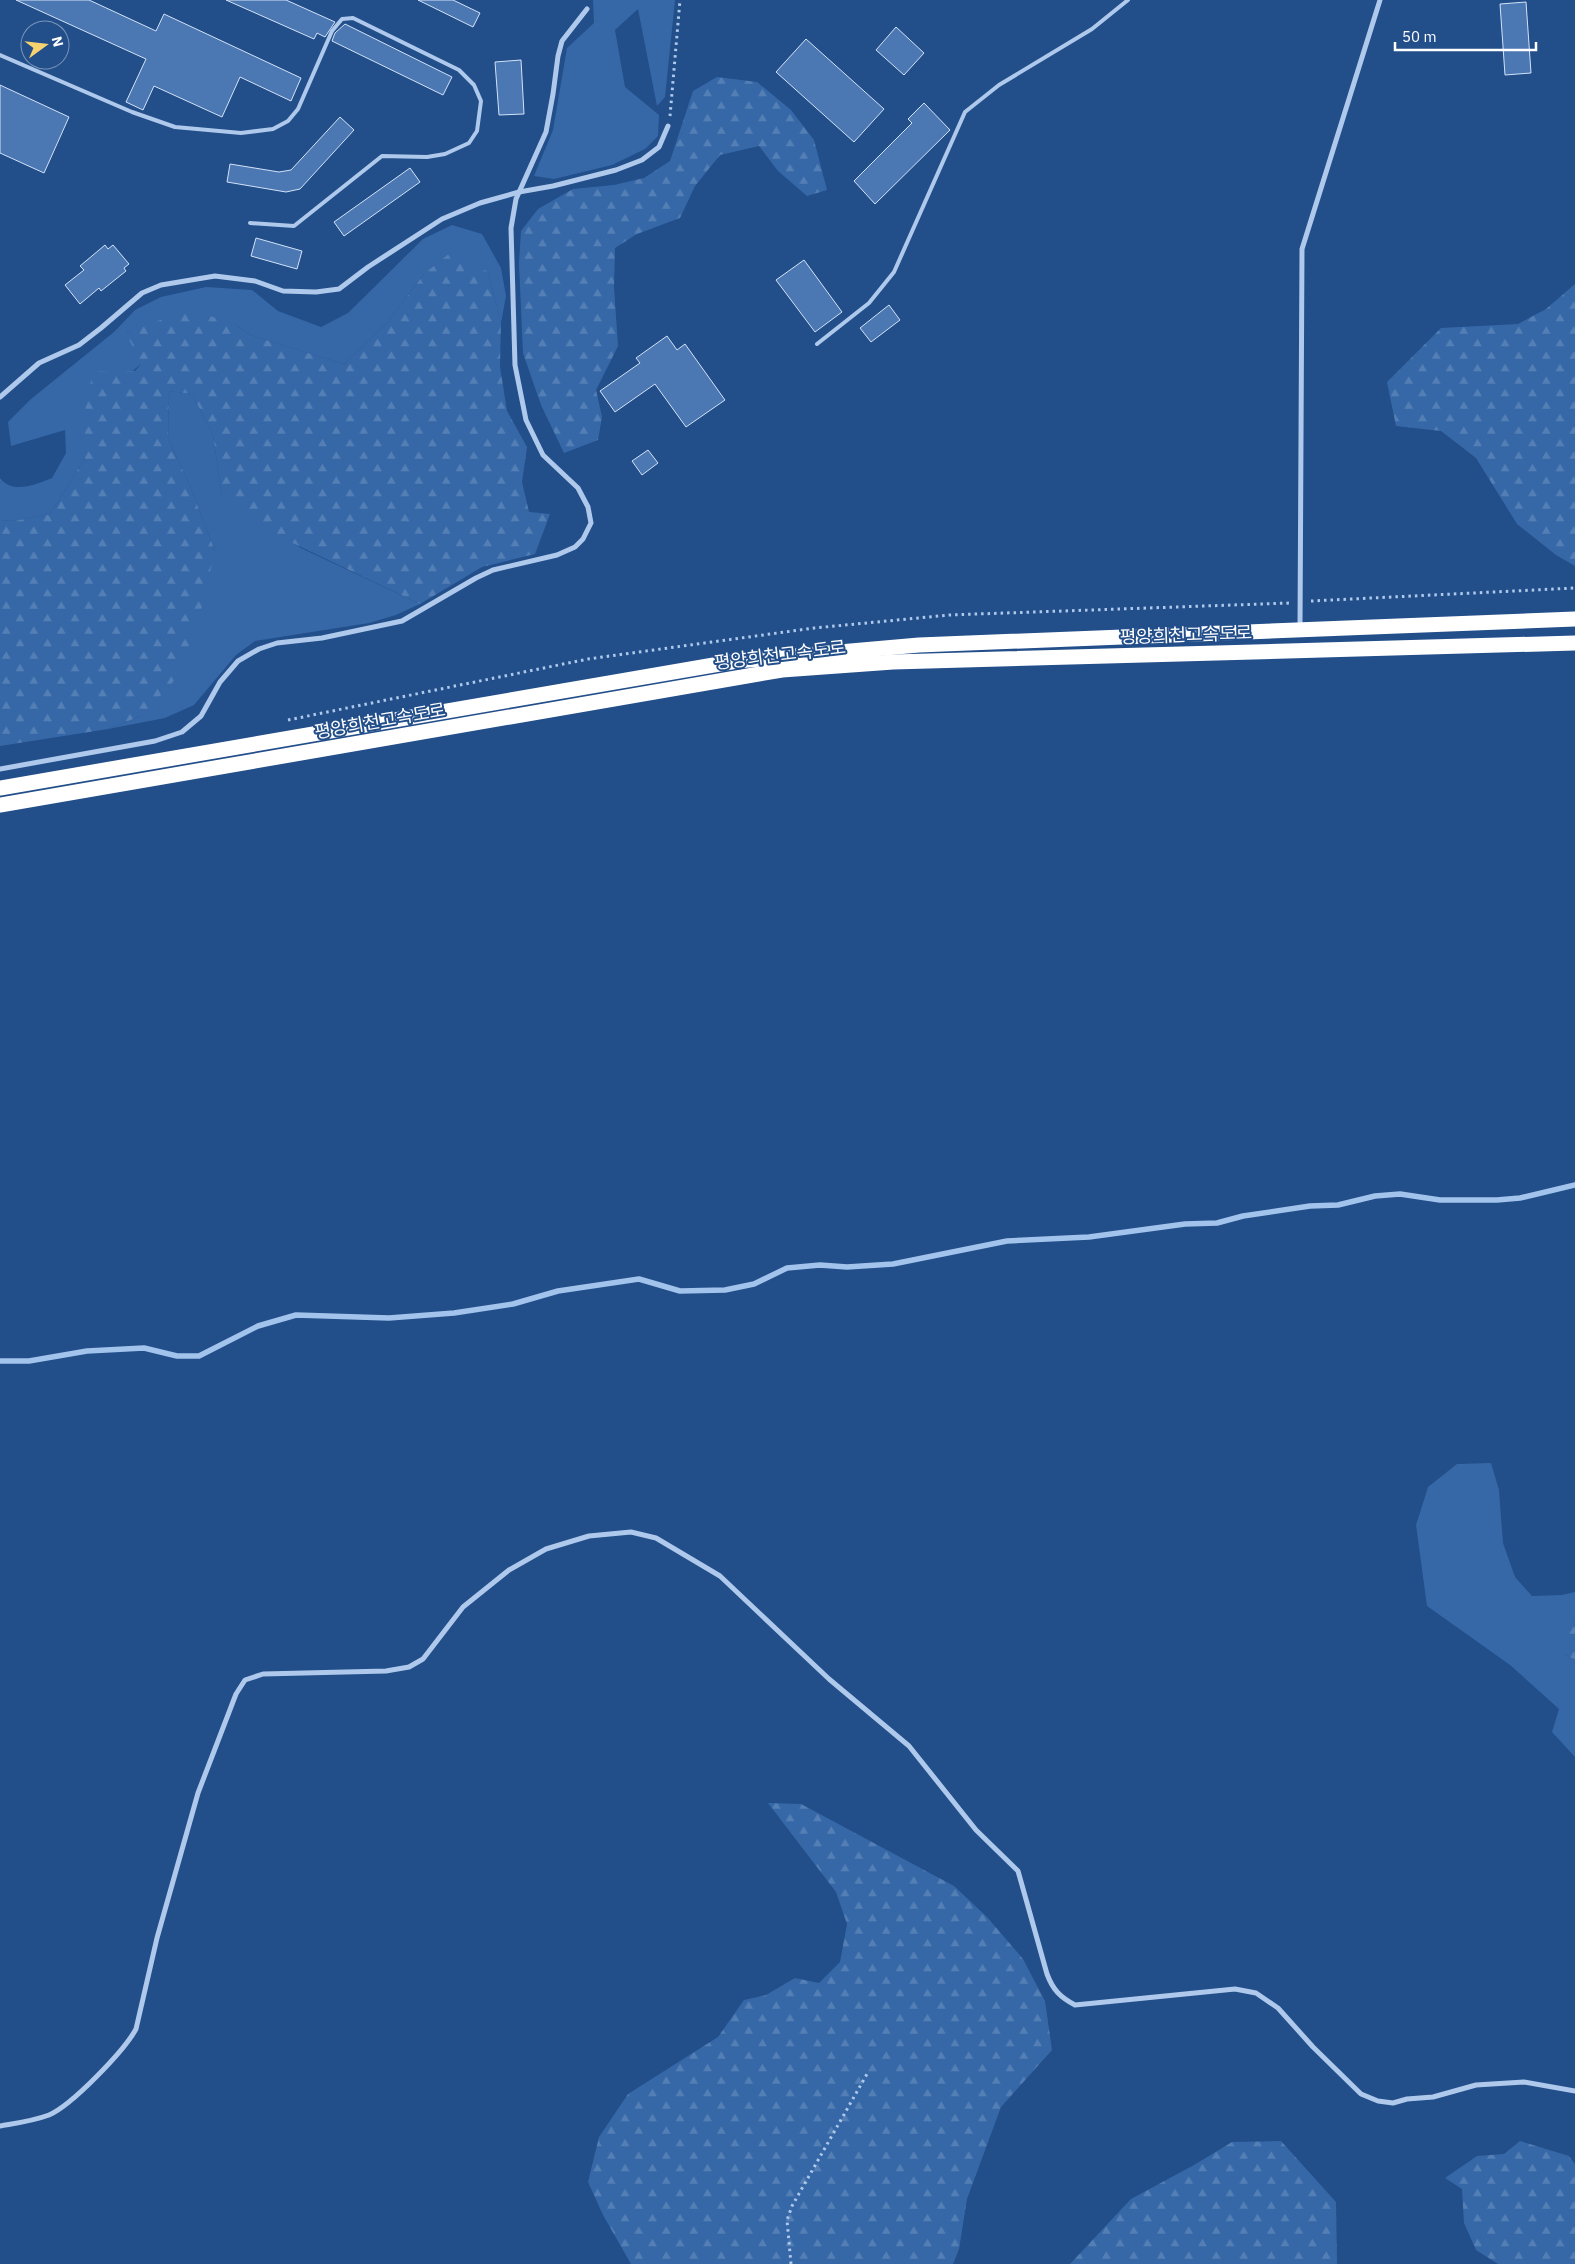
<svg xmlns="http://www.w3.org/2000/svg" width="1575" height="2264" font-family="'IBM Plex Sans','Noto Sans KR',sans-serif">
<defs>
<pattern id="forest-firs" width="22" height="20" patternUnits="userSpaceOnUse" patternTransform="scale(1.25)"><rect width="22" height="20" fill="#3668a8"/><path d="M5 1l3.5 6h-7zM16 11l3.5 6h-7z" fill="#547fb5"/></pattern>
</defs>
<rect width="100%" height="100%" fill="#224e8a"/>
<!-- grass -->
<g fill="#3668a8">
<polygon points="593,0 675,0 665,97 657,106 638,9 615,30 625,87 659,115 658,136 645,149 612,165 554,179 534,176 553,130 567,48 594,23"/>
<path d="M452,225L482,234L501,268L506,296L501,323L488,272L424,274L387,323L344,364L250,335L234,324L127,332L142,363L85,412V458L50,514L14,521L0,520V478C13,495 36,484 52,478L66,453L65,430L11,446L8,422L31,399L114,332L135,310L161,297L206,287L252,290L278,311L321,327L348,313L423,239Z"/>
<polygon points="169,391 192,394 213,435 222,497 301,548 420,604 396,615 369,623 255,641 236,655 194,705 165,718 108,729 141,716 215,551 190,486 168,438"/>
<polygon points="1491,1463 1499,1490 1503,1543 1515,1577 1532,1596 1562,1595 1575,1592 1575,1616 1564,1619 1564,1654 1575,1660 1575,1757 1552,1732 1559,1709 1510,1665 1427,1606 1416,1525 1428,1487 1457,1464"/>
</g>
<!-- forest -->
<g fill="url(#forest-firs)">
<polygon points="717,77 757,82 791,110 814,140 827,190 807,196 778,171 759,146 720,155 695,186 680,218 637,234 615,248 614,287 618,346 596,390 602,417 598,440 564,453 541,405 523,353 519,263 521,231 538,209 573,189 614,185 644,178 670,161 693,91"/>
<polygon points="450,253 488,272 501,323 500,367 507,411 527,447 522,482 529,512 550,514 535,554 482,567 420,604 251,523 222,497 213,435 192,394 169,391 168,438 190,486 215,551 197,627 173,682 141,716 108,729 0,746 0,520 14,521 50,514 85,458 85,412 93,371 135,371 141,364 126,333 171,316 198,312 234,324 250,335 344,364 387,323 424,274"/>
<polygon points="1575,284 1575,566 1556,555 1517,524 1476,458 1441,431 1396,426 1387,382 1441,328 1518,324 1546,309"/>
<polygon points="1575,1616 1575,1660 1564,1654 1564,1618"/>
<polygon points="768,1803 801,1804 954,1886 987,1917 1023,1959 1045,2001 1052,2050 1001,2107 967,2199 959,2249 953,2264 631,2264 603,2215 588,2182 599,2137 628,2094 718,2037 744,2000 766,1995 795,1978 819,1983 840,1962 847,1924 836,1892"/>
<polygon points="1281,2141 1336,2202 1337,2264 1070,2264 1131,2199 1194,2165 1232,2142"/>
<polygon points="1520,2141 1569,2156 1575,2164 1575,2264 1498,2264 1476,2250 1464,2223 1462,2189 1445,2178 1477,2156 1504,2154"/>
</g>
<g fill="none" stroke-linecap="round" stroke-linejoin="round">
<!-- stream -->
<polyline stroke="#a2c3ec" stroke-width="5.5" points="0,1361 29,1361 87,1351 144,1348 177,1356 199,1356 258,1326 296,1315 389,1318 454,1313 513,1304 558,1291 639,1279 680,1291 725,1290 754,1284 787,1268 820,1265 847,1267 893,1264 1007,1241 1089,1237 1185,1224 1217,1223 1243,1216 1310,1206 1338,1205 1375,1196 1400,1194 1440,1200 1497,1200 1520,1198 1575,1185"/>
</g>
<!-- building -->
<g fill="#4b77b2" stroke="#d3e3f8">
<polygon points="16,0 89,0 156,31 164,14 301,78 291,101 240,77 222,117 154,86 143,110 126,102 146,59"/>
<polygon points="226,0 286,0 335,22 325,37 317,33 314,39"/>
<polygon points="418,0 453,0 480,13 473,27"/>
<polygon points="1526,2 1531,73 1505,75 1500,4"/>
<polygon points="345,24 452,77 443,95 332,41 335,33"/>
<polygon points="896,27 924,53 904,75 876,50"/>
<polygon points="806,39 884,109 854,142 776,72"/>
<polygon points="521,60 524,114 499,115 495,62"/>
<polygon points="0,85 69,117 44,173 0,153"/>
<polygon points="924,103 950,130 875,204 854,181 912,123 908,119"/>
<polygon points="340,117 354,130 300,189 286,192 227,182 230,164 279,172 291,170"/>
<polygon points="410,168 420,182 344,236 334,222"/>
<polygon points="256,238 302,251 297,269 251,256"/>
<polygon points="105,245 108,249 113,245 129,264 124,268 126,271 101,291 99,288 80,304 65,285 84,270 80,266"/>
<polygon points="804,260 842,312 815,332 776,280"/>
<polygon points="889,305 900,320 871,342 860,328"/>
<polygon points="667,336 677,350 685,344 725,400 686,427 655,384 615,412 600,391 640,363 636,358"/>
<polygon points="648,450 658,463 642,475 632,461"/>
</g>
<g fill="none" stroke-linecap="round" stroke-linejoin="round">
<!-- path -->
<g stroke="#aec9eb" stroke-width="3" stroke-dasharray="2.5 4" stroke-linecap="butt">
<polyline points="670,116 680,0"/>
<polyline points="1311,601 1575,588"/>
<polyline points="288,720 588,659 814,628 949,615 1290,603"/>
<polyline points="791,2264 787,2220 792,2206 867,2074"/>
</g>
<!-- service -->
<g stroke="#aec9eb" stroke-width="4">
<polyline points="0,55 132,112 175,127 241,133 273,129 288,121 298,109 332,31 342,19 353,18 459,70 474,85 481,101 477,131 469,143 445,154 427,157 382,156 294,226 250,223"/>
<polyline points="817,344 869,303 894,272 965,112 999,85 1092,29 1128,0"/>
</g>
<!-- minor -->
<g stroke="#aec9eb" stroke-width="5">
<polyline points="0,397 39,363 79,345 101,328 142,293 161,285 215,276 255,281 283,291 316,292 339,289 368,267 442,219 480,203 519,192 553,186 616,170 642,160 659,147 668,126"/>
<polyline points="1300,628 1302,249 1380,0"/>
<polyline points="0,769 155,741 182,732 201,716 220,682 238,661 259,649 277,643 322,638 402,621 476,578 493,570 557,555 575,547 583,539 591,523 588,507 578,488 543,455 526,420 515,365 511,228 516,199 546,132 553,94 558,56 562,41 587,9"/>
<path d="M0,2126C17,2123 33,2121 49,2115C72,2105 124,2051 136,2029L157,1938L198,1793L236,1694L245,1680L263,1674L386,1671L409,1667L423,1659L463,1607L509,1570L546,1549L589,1536L631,1532L656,1538L720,1576L829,1679L909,1746L976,1830L1018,1871L1047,1974C1053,1990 1060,1997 1075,2005L1235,1989L1256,1993L1278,2008L1313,2047L1361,2094L1378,2101L1393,2103L1407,2099L1433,2097L1476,2085L1524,2082L1575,2091"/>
</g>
<!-- motorway -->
<g stroke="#fff" stroke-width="15">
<polyline points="0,788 737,661 919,645 1575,619"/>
<polyline points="0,805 782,670 893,662 1575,643"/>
</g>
</g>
<g text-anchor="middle" stroke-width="4" stroke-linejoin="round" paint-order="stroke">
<!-- street labels -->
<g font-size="18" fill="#fff" stroke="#224e8a">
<text transform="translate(1186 635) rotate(-2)" y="6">평양희천고속도로</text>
<text transform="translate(780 655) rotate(-7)" y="6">평양희천고속도로</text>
<text transform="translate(380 721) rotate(-10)" y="6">평양희천고속도로</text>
</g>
</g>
<!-- north arrow -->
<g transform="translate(45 45) rotate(75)"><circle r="24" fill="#224e8a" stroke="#7a95b9"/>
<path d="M0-4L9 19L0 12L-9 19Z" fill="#f7d270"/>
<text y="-8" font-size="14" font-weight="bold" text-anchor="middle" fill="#ffffff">N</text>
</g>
<!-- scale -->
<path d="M1395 42v8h141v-8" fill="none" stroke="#ffffff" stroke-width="2.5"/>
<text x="1402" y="42" font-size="15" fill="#ffffff" stroke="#224e8a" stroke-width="4" paint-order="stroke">50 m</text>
</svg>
